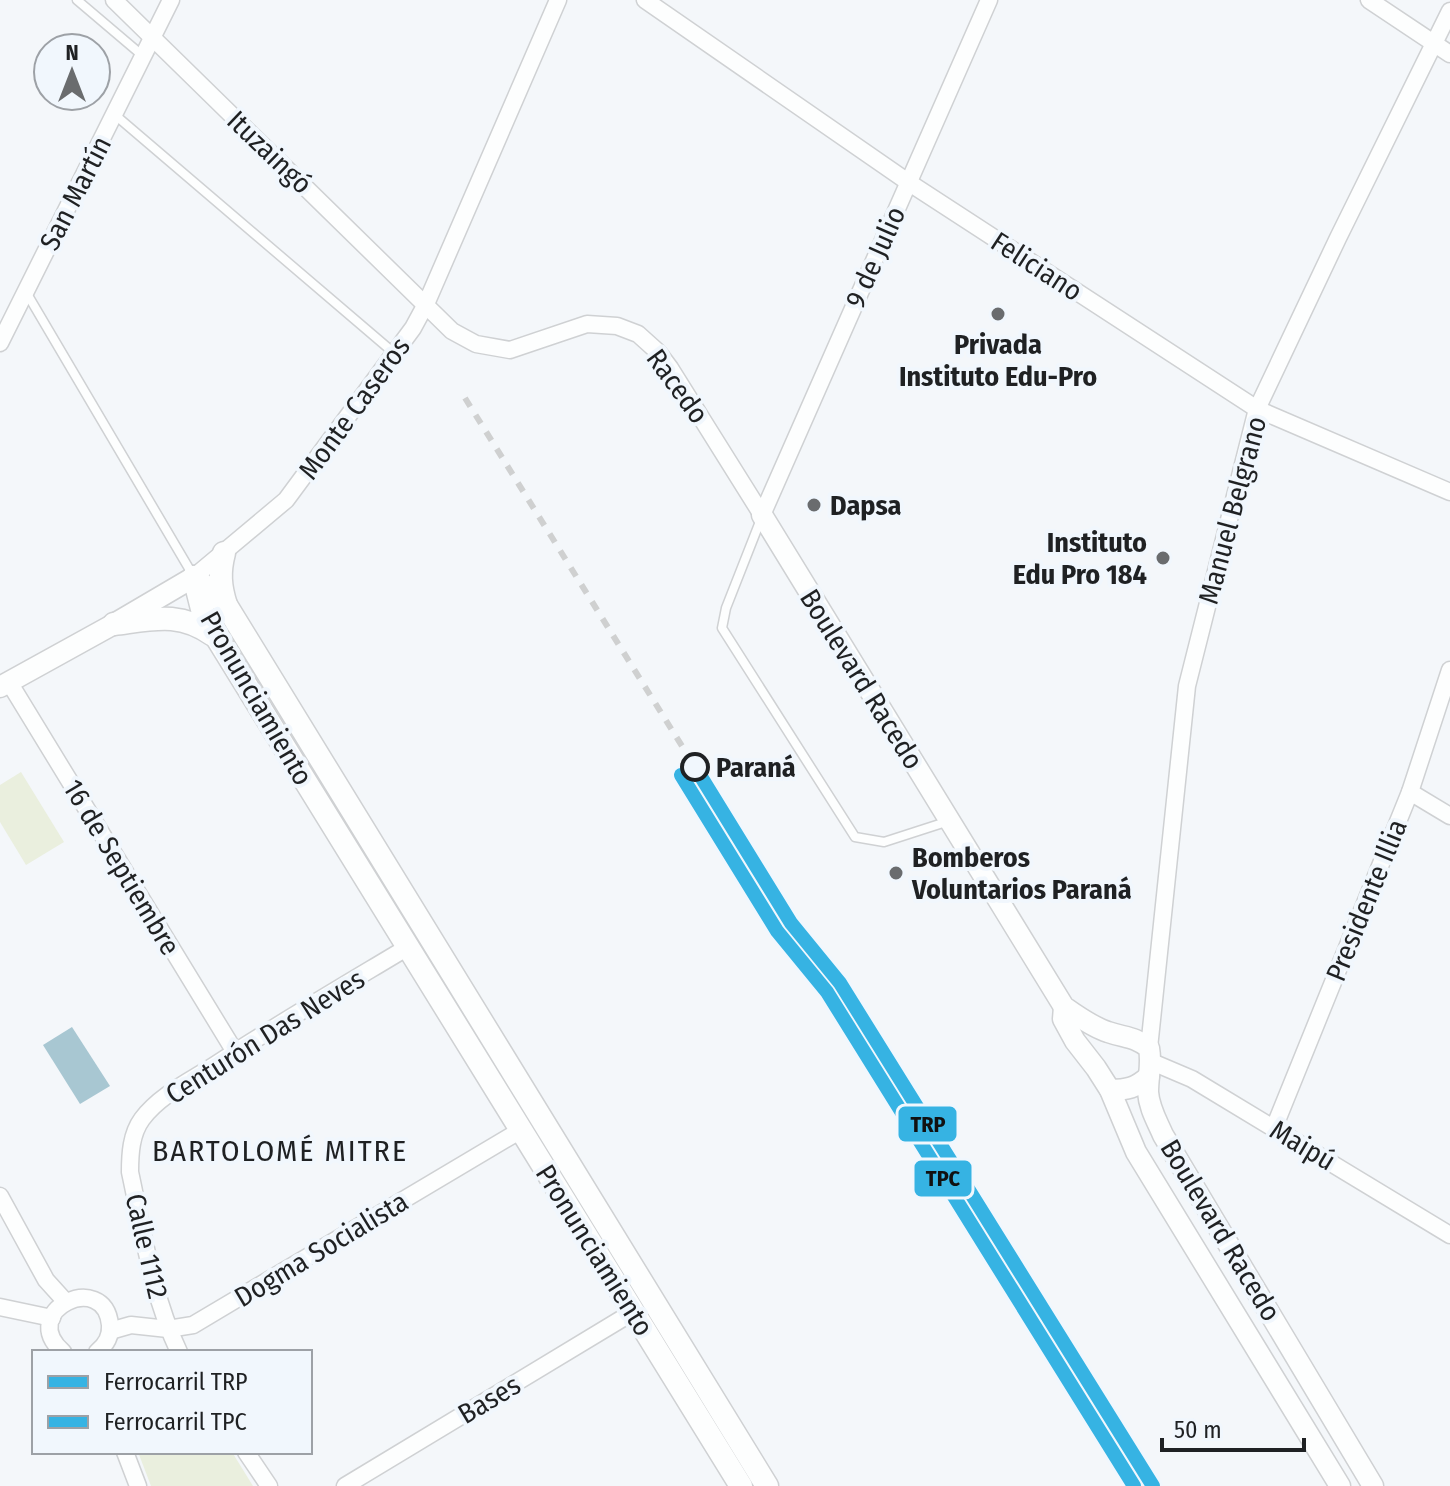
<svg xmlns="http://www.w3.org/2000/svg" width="1450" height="1486" font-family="'Fira Sans Condensed',sans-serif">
<rect width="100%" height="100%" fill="#f4f7fa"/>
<!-- green -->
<g fill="#eaefde">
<polygon points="21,772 64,842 26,865 0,822 0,785"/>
<polygon points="138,1452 232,1452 253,1486 151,1486"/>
</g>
<!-- water -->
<polygon fill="#a8c7d2" points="72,1027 110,1086 80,1104 43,1045"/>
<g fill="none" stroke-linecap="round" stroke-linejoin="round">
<defs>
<g id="service">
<polyline points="77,0 143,56"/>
<polyline points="114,114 394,353"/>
<polyline points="26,292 194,577"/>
<polyline points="761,519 726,608 722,628 855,837 884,842 949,821"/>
</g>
<g id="minor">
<polyline points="114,0 452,331 476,344 510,350 587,324 617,326 638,334 658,352 670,368 762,515"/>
<polyline points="645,0 908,182 1257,409 1450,492"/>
<polyline points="1369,0 1450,54"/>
<polyline points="0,343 171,0"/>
<polyline points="762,515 989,0"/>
<polyline points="194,577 286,500 413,328 426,304 558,0"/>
<polyline points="9,682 235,1052"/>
<polyline points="1410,792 1450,816"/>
<polyline points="1149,1048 1187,686 1257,409 1338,238 1450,11"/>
<polyline points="1152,1062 1192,1079 1450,1235"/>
<polyline points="1274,1128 1410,792 1450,670"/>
<polyline points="0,1196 46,1280 65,1301"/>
<polyline points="0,1307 52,1318"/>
<polyline points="110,1331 131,1325 168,1329 193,1325 521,1130"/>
<path d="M63,1352C16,1311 105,1269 110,1325C111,1336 106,1345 97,1352"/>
<path d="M179,1352C152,1295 143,1232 130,1172C130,1154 131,1134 142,1119C160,1095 190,1081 215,1065C278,1024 343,986 408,947"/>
<polyline points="125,1452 138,1486"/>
<polyline points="246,1452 269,1486"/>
<polyline points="345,1486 633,1312"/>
</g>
<g id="tertiary">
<path d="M762,515L1064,1007C1078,1016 1092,1027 1108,1032C1125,1038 1134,1036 1149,1048C1152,1064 1148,1076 1148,1092C1149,1108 1157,1121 1163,1135L1373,1486"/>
<polyline points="0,687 114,624 194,577"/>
<polyline points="1064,1007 1063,1019 1075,1041 1096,1068 1110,1090 1136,1152 1340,1486"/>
<path d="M1110,1090C1127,1090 1136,1088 1149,1076"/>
</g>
<g id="secondary">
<path d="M224,553C219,572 220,586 226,605"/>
<polyline points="194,577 226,605 767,1486"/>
<polyline points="194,577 204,617 741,1486"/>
<path d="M114,624C153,619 180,611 213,635"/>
</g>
</defs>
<!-- service casing -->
<use href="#service" stroke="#cfd1d3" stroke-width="11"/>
<!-- minor casing -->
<use href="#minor" stroke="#cfd1d3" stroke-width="19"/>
<!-- tertiary casing -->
<use href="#tertiary" stroke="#cfd1d3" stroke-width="23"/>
<!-- secondary casing -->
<use href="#secondary" stroke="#cfd1d3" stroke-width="25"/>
<!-- service -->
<use href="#service" stroke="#fdfefe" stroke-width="8"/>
<!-- minor -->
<use href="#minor" stroke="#fdfefe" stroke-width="16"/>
<!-- tertiary -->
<use href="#tertiary" stroke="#fdfefe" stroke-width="20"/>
<!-- secondary -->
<use href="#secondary" stroke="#fdfefe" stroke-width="22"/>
<!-- rail -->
<polyline stroke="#cfd0d0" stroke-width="6" stroke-dasharray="10 10" stroke-linecap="butt" points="465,398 695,767"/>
<defs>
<polyline id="rail-1" points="695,767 791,923 840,983 1153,1486"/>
<polyline id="rail-2" points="681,775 777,931 827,992 1134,1486"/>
</defs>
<!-- rail-1 casing -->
<use href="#rail-1" stroke="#f1f7fd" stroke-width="20"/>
<!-- rail-2 casing -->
<use href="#rail-2" stroke="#f1f7fd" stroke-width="20"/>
<!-- rail-1 -->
<use href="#rail-1" stroke="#36b3e3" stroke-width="14"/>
<!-- rail-2 -->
<use href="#rail-2" stroke="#36b3e3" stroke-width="14"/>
</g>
<!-- markers -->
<g fill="#6a6c6e" stroke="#f1f7fd" stroke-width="3">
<circle cx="998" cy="314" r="8"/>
<circle cx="814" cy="505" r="8"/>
<circle cx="1163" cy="558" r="8"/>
<circle cx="896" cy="873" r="8"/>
</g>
<circle fill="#f1f7fd" stroke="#1f2123" stroke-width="4" cx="695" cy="767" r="13"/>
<g text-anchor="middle" stroke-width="8" stroke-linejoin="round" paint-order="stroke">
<!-- street labels -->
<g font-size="28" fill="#1f2123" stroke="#f1f7fd">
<text transform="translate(270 152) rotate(44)" y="10">Ituzaingó</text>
<text transform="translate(75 193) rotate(-63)" y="10">San Martín</text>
<text transform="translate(875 257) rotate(-66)" y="10">9 de Julio</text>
<text transform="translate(1037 266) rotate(33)" y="10">Feliciano</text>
<text transform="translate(678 386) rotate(54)" y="10">Racedo</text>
<text transform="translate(354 408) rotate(-54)" y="10">Monte Caseros</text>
<text transform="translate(1232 510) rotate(-75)" y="10">Manuel Belgrano</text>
<text transform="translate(862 679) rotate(58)" y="10">Boulevard Racedo</text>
<text transform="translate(257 698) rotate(60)" y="10">Pronunciamiento</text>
<text transform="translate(122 867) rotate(59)" y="10">16 de Septiembre</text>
<text transform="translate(1366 900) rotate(-68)" y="10">Presidente Illia</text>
<text transform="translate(265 1036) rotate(-32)" y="10">Centurón Das Neves</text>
<text transform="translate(1303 1145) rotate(31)" y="10">Maipú</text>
<text transform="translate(1221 1230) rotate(59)" y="10">Boulevard Racedo</text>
<text transform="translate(147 1246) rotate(77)" y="10">Calle 1112</text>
<text transform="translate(321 1249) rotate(-31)" y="10">Dogma Socialista</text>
<text transform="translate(595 1250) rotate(58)" y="10">Pronunciamiento</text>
<text transform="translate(489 1399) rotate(-31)" y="10">Bases</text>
</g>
<!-- poi labels -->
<g font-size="28" font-weight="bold" fill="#1f2123" stroke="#f1f7fd" text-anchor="start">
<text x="998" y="354" text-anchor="middle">Privada<tspan x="998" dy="32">Instituto Edu-Pro</tspan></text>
<text x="830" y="515">Dapsa</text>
<text x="1147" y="552" text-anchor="end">Instituto<tspan x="1147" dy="32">Edu Pro 184</tspan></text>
<text x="912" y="867">Bomberos<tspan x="912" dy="32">Voluntarios Paraná</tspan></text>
</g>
<!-- stop labels -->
<g font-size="28" font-weight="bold" fill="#1f2123" stroke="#f1f7fd" text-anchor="start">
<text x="716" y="777">Paraná</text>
</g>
<!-- neighbourhood labels -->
<g font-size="30" letter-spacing="2" fill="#1f2123" stroke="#f1f7fd">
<text x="280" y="1161">BARTOLOMÉ MITRE</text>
</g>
</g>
<g stroke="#f1f7fd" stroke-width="3">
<rect x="897" y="1105" width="61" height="38" rx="8" fill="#36b3e3"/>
<rect x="913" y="1159" width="60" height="39" rx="8" fill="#36b3e3"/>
</g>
<g font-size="22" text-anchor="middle" font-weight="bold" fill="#111">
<text x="928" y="1132">TRP</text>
<text x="943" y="1186">TPC</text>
</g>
<!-- legend -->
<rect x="32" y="1350" width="280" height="104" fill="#f1f7fd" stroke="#9da1a6" stroke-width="2"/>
<rect x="48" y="1376" width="40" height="12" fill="#36b3e3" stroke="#9da1a6" stroke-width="2"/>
<text x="104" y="1390" font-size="24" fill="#1f2123">Ferrocarril TRP</text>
<rect x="48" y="1416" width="40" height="12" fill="#36b3e3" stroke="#9da1a6" stroke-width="2"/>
<text x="104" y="1430" font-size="24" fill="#1f2123">Ferrocarril TPC</text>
<!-- north arrow -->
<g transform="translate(72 72)"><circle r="38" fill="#f1f7fd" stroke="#9da1a6" stroke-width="2"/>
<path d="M0-6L14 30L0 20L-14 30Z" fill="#6a6c6e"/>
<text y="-12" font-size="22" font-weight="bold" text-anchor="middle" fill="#1f2123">N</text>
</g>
<!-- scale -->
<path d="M1162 1438v12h142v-12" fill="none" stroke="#1f2123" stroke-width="4"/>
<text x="1174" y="1438" font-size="24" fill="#1f2123" stroke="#f1f7fd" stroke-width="6" paint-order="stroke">50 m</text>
</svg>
